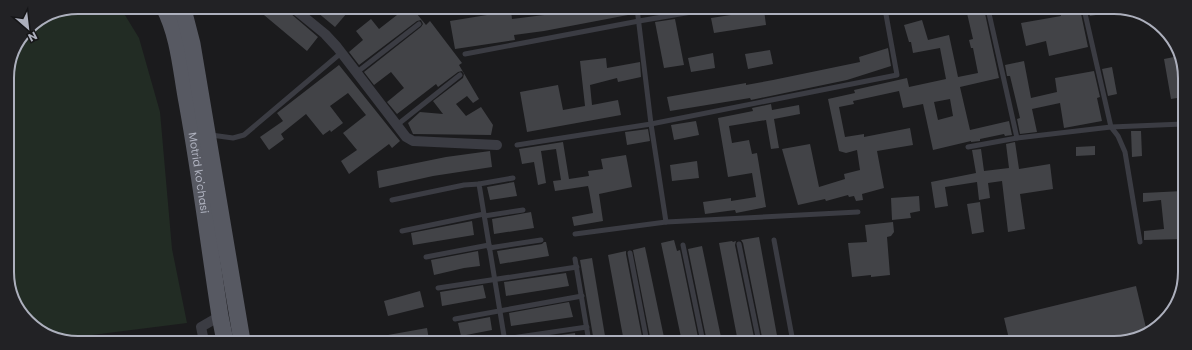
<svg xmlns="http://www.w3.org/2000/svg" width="1192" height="350" font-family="Poppins,sans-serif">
<rect width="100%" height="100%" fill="#1b1b1d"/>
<!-- green -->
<polygon fill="#222c24" points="78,7 120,7 139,38 160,112 172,249 187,323 68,338 53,336 25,319 8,285 7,74 28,28 51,12"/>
<!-- building -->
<g fill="#424347" fill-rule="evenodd">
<polygon points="257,7 283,7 318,37 307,51 264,15 265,14"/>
<polygon points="320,8 341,8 347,13 335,27 317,12"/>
<polygon points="406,8 412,8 426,25 430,21 462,63 459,65 479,99 473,103 467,96 456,104 466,116 481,107 493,125 491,135 413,134 408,123 420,112 443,114 433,101 463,78 464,74 462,71 458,72 438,87 436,84 397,114 387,102 404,88 391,72 374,85 364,72 421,27 423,24 421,20 417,21 359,65 349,52 363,40 356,31 371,19 379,29"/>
<polygon points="543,8 627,8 628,15 544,31 514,35 515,40 455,49 450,21 511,11 512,19 544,15"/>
<polygon points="653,8 673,8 674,11 654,14"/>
<path d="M966,9H984L999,78L960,87L970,130L1009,121L1012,135L1005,136L1004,134L980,139V141L971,142V141L933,150L923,104L903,108L899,91L853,101L854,104L839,107L845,137L864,134V137L910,128L913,145L877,151L884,188L862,194L863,200L856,201L854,196L849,197L848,195L826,201L825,199L798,205L782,149L810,144L819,187L845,179L844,174L860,170L857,150L846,153L839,151L828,99L855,93L854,90L907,78L909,87L946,79L940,48L913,53L911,42H909L904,25L922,20L928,40L949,35L958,77L978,73L973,48H971L969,40L973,39ZM950,99L953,116L938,120L934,102Z"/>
<polygon points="1060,9 1080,9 1088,47 1049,56 1046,41 1026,46 1021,23 1061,16"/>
<polygon points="1088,9 1107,9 1108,13 1090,16"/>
<polygon points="764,10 766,25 714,33 711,18"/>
<polygon points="675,19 684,65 664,68 655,22"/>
<polygon points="888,48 891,66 847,80 751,100 750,98 670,111 667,97 746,83 746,85 773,80 860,62 859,57"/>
<polygon points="770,50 773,64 748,69 745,54"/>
<polygon points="713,53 715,68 691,72 688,58"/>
<polygon points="1179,56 1184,65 1183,114 1180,114 1177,98 1171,99 1164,59"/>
<polygon points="606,58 607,68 640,62 641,77 618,82 617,78 590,85 592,105 618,100 621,115 527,132 520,92 558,85 563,110 585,106 580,61"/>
<polygon points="1024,61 1031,98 1057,92 1055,78 1094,71 1100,97 1097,98 1102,121 1064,128 1060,103 1032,109 1037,132 1020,134 1017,119 1020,118 1016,101 1010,76 1007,76 1005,65"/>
<polygon points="339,65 400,141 392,148 389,144 349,174 341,161 357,150 343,133 366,115 348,93 330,106 343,123 331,132 330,130 323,135 306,114 281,134 284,139 269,150 260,137 283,121 277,113"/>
<polygon points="1112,67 1117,94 1108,96 1102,69"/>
<polygon points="771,104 772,110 799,105 800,114 774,119 779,148 771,149 766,120 729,126 732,143 749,140 752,154 757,153 766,207 736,213 735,210 705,214 703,202 731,198 731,201 756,197 752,173 728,177 718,118 753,111 752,108"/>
<polygon points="696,121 699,135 674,140 671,125"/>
<polygon points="648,129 650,141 627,145 625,132"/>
<polygon points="1131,131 1141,131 1142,156 1132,157"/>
<polygon points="563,142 569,179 589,176 588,171 603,169 601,159 626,155 632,187 599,194 603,221 574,226 572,217 593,213 589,190 588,186 555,191 553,181 561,180 556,149 541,151 546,183 538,185 534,162 522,164 519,149"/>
<polygon points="1015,142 1019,169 1050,164 1053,189 1020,194 1025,229 1008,232 1002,181 988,183 990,198 979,200 977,182 945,187 948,206 935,208 931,182 976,173 972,150 981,149 984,171 1009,168 1006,144"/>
<polygon points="1095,146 1095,155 1076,156 1076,147"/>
<polygon points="490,151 492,167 433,176 379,188 377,171 446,157"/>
<polygon points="697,161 699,178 672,181 670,165"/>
<polygon points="514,182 517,196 490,200 487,187"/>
<polygon points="1183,191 1183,239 1144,240 1144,231 1164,229 1161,200 1143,202 1143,193"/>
<polygon points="919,196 920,211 910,213 911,218 892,220 891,198"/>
<polygon points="980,202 984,232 972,234 967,204"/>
<polygon points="531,212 534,228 494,234 492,219"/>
<polygon points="472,221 474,235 413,245 411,233"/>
<polygon points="893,222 894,232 891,236 887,237 890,275 871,277 871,275 852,277 848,243 867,242 865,225"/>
<polygon points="759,237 778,341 774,342 763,342 743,243 741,240"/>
<polygon points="674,240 677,251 680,250 699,342 682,342 661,243"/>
<polygon points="732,241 733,242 736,241 735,245 755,342 738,342 719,243"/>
<polygon points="544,242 546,242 549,256 500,264 497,251 542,244"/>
<polygon points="702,246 722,342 707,342 688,249"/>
<polygon points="645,247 665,342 651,342 633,250"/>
<polygon points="478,251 480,266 464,268 434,275 431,260"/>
<polygon points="626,251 626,254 643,342 624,342 608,255"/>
<polygon points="592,258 606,342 594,342 580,260"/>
<polygon points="566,273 569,286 506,296 504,282"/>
<polygon points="483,285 486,298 442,306 440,292"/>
<polygon points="1136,286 1147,332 1118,343 1010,343 1004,318"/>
<polygon points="420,291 424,307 388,316 384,301"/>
<polygon points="569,302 573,317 511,326 509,313"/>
<polygon points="490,317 492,330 461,336 458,323"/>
<polygon points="427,328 429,340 389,341 388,335"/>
<polygon points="575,333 576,342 540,342 540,338"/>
</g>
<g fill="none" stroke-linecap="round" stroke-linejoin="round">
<!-- lane -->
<g stroke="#3b3c43" stroke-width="5">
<polyline points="637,8 651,124 666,222"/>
<polyline points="988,9 1017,138"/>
<polyline points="1084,9 1111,127 1118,136 1125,152 1140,242"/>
<polyline points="465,54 639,21 715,8"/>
<polyline points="356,73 419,24"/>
<polyline points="397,125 460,75"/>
<polyline points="211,135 233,138 244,135 341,53"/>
<polyline points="517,145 651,124 897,75 885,9"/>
<polyline points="968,147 1017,138 1111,127 1183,124"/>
<polyline points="392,200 464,185 479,184"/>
<polyline points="484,216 523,210"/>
<polyline points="402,231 484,214"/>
<polyline points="575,234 666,222 858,212"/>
<polyline points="774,240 793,342 791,342"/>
<polyline points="739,244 759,342"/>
<polyline points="683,245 703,342"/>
<polyline points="489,248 541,240"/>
<polyline points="630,253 647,342"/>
<polyline points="426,257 489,245"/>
<polyline points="575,259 589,342"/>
<polyline points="438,288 577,267"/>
<polyline points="455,319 582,296"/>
<polyline points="504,339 587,327"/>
<polyline points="505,342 479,184 513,178"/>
</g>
<!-- street -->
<g stroke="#3b3c43" stroke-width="10">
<polyline points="292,7 325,34 337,47 406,137 413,141 497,145"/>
<polyline points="204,341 201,327 220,316"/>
</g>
<!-- primary -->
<g stroke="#575962" stroke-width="17">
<path id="s1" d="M164,7C179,36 181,70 187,102C200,173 209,245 220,316L225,341"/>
<polyline points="181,7 185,17 192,44 242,341"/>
</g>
</g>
<g text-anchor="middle" stroke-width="3" stroke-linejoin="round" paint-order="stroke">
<!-- street labels -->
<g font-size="11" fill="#adb0bd" stroke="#161618">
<text dy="4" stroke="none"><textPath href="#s1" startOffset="170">Motrid ko'chasi</textPath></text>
</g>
</g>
<!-- crop -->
<path d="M0 0H1192V350H0ZM78 14H1114A64 64 0 0 1 1178 78V272A64 64 0 0 1 1114 336H78A64 64 0 0 1 14 272V78A64 64 0 0 1 78 14Z" fill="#222225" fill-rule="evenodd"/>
<path fill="none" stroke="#adb0bd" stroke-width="2" d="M78 14H1114A64 64 0 0 1 1178 78V272A64 64 0 0 1 1114 336H78A64 64 0 0 1 14 272V78A64 64 0 0 1 78 14Z"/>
<!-- north arrow -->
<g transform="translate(28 28) rotate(152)" stroke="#161618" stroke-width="3" paint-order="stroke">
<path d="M0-3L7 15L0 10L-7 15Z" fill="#adb0bd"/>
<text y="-6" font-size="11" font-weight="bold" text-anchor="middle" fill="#adb0bd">N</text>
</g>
</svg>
